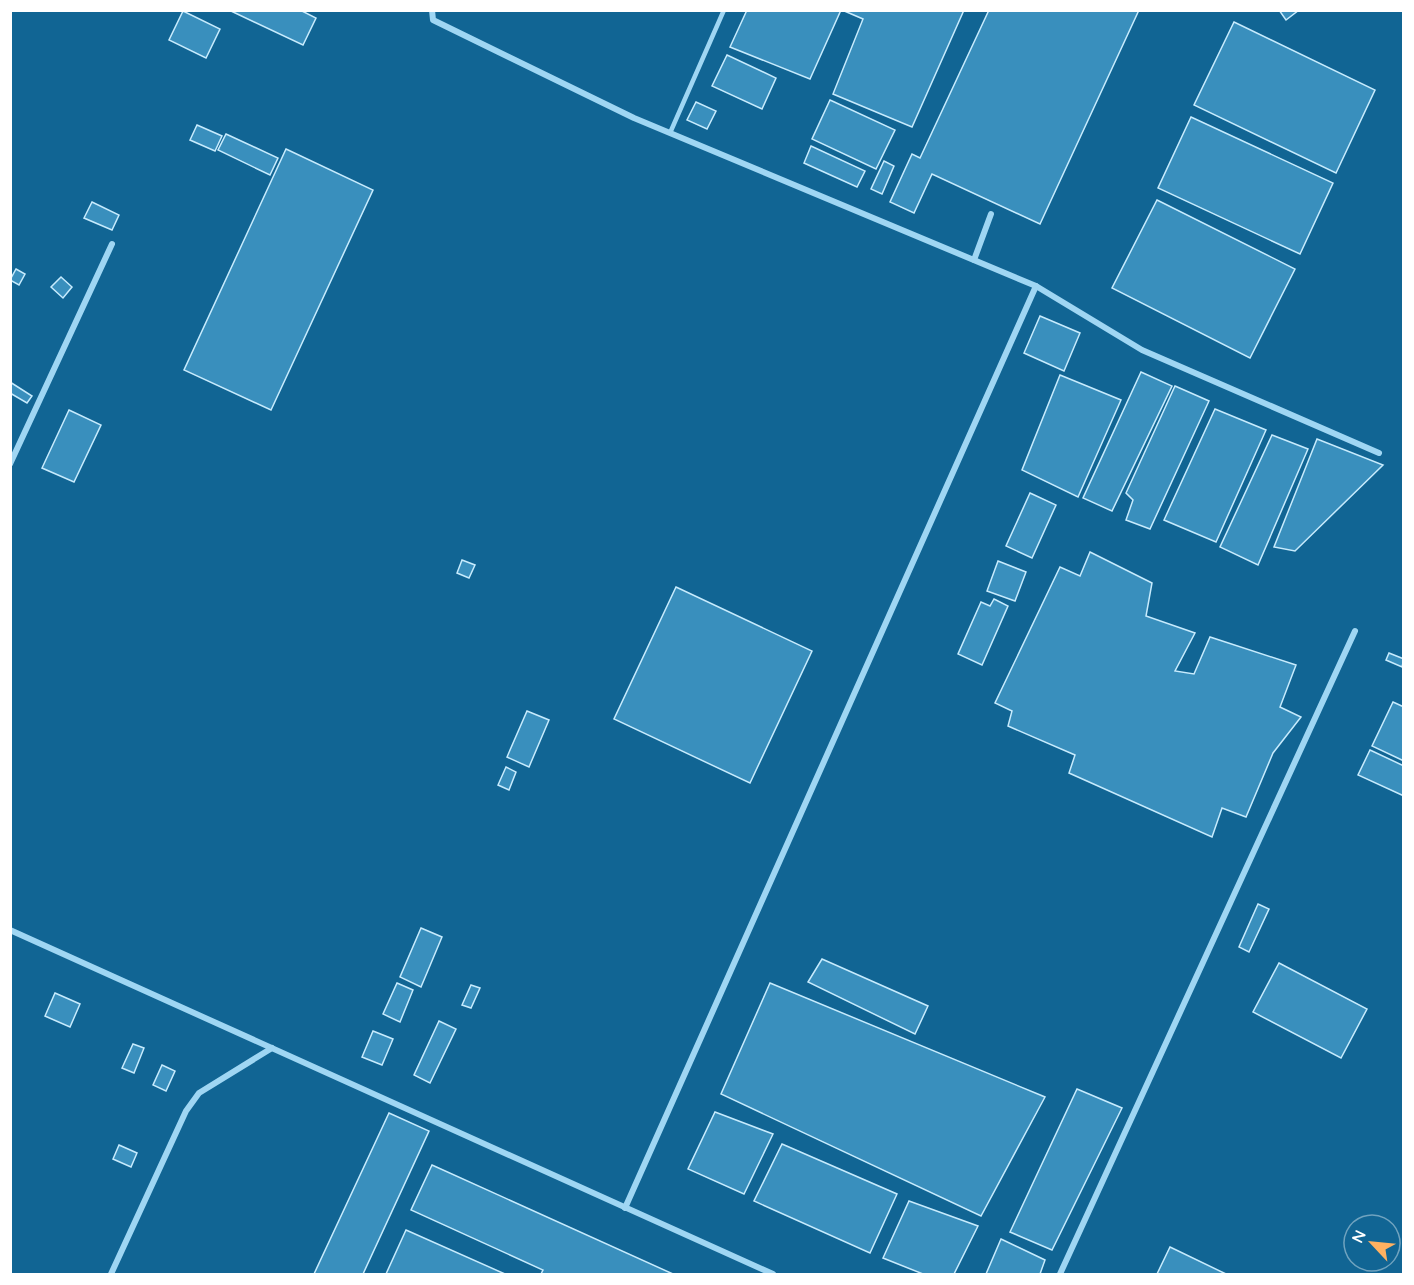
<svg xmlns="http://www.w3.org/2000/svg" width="1414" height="1285" font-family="Quicksand,sans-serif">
<rect width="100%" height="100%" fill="#116594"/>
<!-- building -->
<g fill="#398fbd" stroke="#c7ebfd" stroke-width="1.5">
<polygon points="300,10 316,18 303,45 231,11"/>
<polygon points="747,10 841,10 810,79 730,47"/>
<polygon points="842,10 964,10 912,127 833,94 863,19"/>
<polygon points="989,10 1139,10 1040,224 932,174 914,213 890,202 912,154 920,158"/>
<polygon points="1279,10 1299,10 1286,20"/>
<polygon points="183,11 220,29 206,58 169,40"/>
<polygon points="1234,22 1375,90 1336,173 1194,105"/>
<polygon points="727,55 776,78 762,109 712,86"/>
<polygon points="830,100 895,130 876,169 812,139"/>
<polygon points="696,102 716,111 707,129 687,120"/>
<polygon points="1191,117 1333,183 1300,254 1158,188"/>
<polygon points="197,125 222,136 215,151 190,140"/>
<polygon points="226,134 278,158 270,175 218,150"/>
<polygon points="811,146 865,171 857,187 804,163"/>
<polygon points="286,149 373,190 271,410 184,370"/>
<polygon points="884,161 894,166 882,194 871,189"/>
<polygon points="1157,200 1295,269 1250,358 1112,288"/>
<polygon points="92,202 119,215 112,230 84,218"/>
<polygon points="16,269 25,274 19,285 10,280"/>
<polygon points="61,277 72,287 63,298 51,287"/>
<polygon points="1040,316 1080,333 1064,371 1024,353"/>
<polygon points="1141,372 1172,386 1112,511 1083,498"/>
<polygon points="1060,375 1121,400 1078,497 1022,470"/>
<polygon points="10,382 32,396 27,403 10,393"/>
<polygon points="1175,386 1209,401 1150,529 1126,520 1133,500 1126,493"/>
<polygon points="1215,409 1266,430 1216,542 1164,520"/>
<polygon points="69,410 101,425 74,482 42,468"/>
<polygon points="1272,435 1308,449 1258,565 1220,547"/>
<polygon points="1317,439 1383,465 1295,551 1274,547"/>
<polygon points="1030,493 1056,505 1032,558 1006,546"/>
<polygon points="1090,552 1152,583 1146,616 1195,633 1175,671 1194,674 1210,637 1296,665 1280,707 1301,717 1273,753 1246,817 1222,808 1212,837 1069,773 1075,755 1008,726 1012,711 995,703 1060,567 1080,576"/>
<polygon points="462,560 475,565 469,578 457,573"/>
<polygon points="998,561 1026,572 1015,601 987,591"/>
<polygon points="676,587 812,651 750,783 614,719"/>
<polygon points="994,599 1008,606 982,665 958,654 981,602 990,606"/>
<polygon points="1389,653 1404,659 1402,667 1386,660"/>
<polygon points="1393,702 1404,707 1404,761 1372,746"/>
<polygon points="527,711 549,720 529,767 507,757"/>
<polygon points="1370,750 1404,766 1404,796 1358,775"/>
<polygon points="506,767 516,772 509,790 498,785"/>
<polygon points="1258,904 1269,909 1249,952 1239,947"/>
<polygon points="421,928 442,937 421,987 400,977"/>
<polygon points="822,959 928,1006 915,1034 808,982"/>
<polygon points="1279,963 1367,1009 1341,1058 1253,1012"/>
<polygon points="397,983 413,990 400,1022 383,1014"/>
<polygon points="770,983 1045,1097 981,1216 721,1094"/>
<polygon points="471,985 480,988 471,1008 462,1005"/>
<polygon points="55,993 80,1004 70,1027 45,1016"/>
<polygon points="439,1021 456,1029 430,1083 414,1075"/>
<polygon points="373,1031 393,1039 382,1065 362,1057"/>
<polygon points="133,1044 144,1048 134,1073 122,1068"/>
<polygon points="162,1065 175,1071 166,1091 153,1085"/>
<polygon points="1077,1089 1122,1108 1052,1250 1010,1232"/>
<polygon points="715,1112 773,1134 744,1194 688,1169"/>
<polygon points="389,1113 429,1131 363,1274 314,1274"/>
<polygon points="782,1144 897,1194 870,1253 754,1201"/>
<polygon points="119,1145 137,1153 131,1167 113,1159"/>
<polygon points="432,1165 673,1274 541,1274 543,1270 411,1210"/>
<polygon points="909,1201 978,1226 954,1274 923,1274 883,1258"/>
<polygon points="406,1230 505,1274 386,1274"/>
<polygon points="1001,1239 1045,1260 1040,1274 986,1274"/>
<polygon points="1170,1247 1226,1274 1157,1274"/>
</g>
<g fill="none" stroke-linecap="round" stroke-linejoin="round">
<!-- service -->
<polyline stroke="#9fd6f3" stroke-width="4.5" points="670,133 724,10"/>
<!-- minor -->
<g stroke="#9fd6f3" stroke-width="6">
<polyline points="432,10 433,20 634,118 1036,286 1142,350 1379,453"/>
<polyline points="974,260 991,214"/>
<polyline points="10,464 112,244"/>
<polyline points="10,930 773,1274"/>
<polyline points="625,1208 1036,286"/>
<polyline points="111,1274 186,1111 199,1093 272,1048"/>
<polyline points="1060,1274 1355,631"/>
</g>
</g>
<!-- border -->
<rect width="1414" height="1285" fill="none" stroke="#ffffff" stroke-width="24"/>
<!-- north arrow -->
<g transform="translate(1372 1243) rotate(296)"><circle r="28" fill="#116594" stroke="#70a3bf" stroke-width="1.5"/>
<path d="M0-4.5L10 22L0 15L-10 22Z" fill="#ffb161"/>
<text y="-9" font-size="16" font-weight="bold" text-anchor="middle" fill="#ffffff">N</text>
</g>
</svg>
